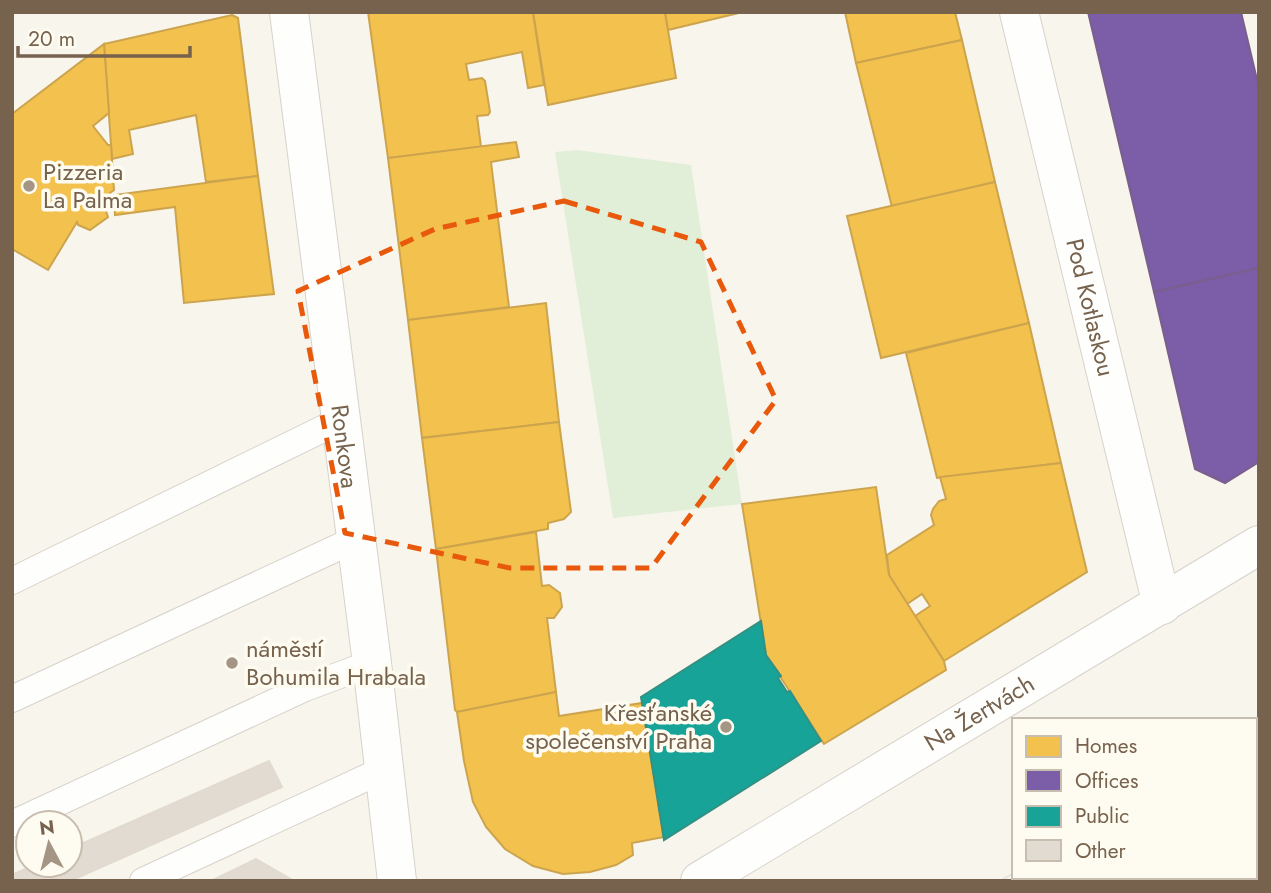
<svg xmlns="http://www.w3.org/2000/svg" width="1271" height="893" font-family="Jost,sans-serif">
<rect width="100%" height="100%" fill="#f8f5ed"/>
<!-- green -->
<polygon fill="#e2efd8" points="577,150 691,165 742,504 613,518 555,152"/>
<!-- homes -->
<g fill="#f2c14e" stroke="#cda44e" stroke-width="2">
<polygon points="368,12 533,12 544,85 528,88 522,52 466,64 469,80 482,78 485,81 490,112 488,115 477,116 481,147 388,158"/>
<polygon points="533,12 665,12 676,78 548,105"/>
<polygon points="665,12 743,12 668,30"/>
<polygon points="845,12 955,12 962,40 856,63"/>
<polygon points="232,15 238,18 258,176 206,182 196,115 129,130 133,154 112,159 104,44"/>
<polygon points="962,40 995,182 892,207 856,63"/>
<polygon points="104,44 109,113 93,126 108,145 111,145 114,190 102,199 108,217 90,230 78,225 77,222 48,270 12,249 12,114"/>
<polygon points="516,142 519,157 491,162 509,307 408,320 388,158"/>
<polygon points="258,176 274,294 184,303 175,207 115,215 114,195"/>
<polygon points="995,182 1029,323 881,358 847,216"/>
<polygon points="546,303 559,422 422,438 408,320"/>
<polygon points="1029,323 1061,463 937,478 906,353"/>
<polygon points="559,422 571,512 564,519 548,523 548,529 436,549 422,438"/>
<polygon points="1061,463 1087,572 944,661 915,616 930,606 922,594 907,604 889,575 887,555 934,525 931,515 933,509 939,501 946,499 940,477"/>
<polygon points="876,487 889,575 944,661 946,670 824,744 766,655 742,504"/>
<polygon points="536,532 542,586 549,585 560,593 562,607 554,618 547,618 556,692 457,712 455,710 436,549"/>
<polygon points="556,692 559,716 642,703 664,837 632,843 633,855 616,865 590,872 563,874 533,866 505,849 486,827 473,802 464,761 457,712"/>
<polygon points="1259,869 1259,881 1246,881 1246,877 1255,877 1255,872"/>
</g>
<!-- offices -->
<g fill="#7b5ea7" stroke="#7a5f8c" stroke-width="2">
<polygon points="1088,12 1241,12 1259,88 1259,268 1154,292"/>
<polygon points="1259,268 1259,462 1225,483 1195,469 1154,292"/>
</g>
<!-- public -->
<polygon fill="#17a398" stroke="#349082" stroke-width="2" points="761,621 766,655 781,676 778,678 787,692 790,691 821,741 664,840 641,697"/>
<!-- building -->
<g fill="#e2dbd2" stroke="#e1dacf" stroke-width="2">
<polygon points="269,761 282,787 70,881 12,881 12,875 34,865 70,865 70,849"/>
<polygon points="256,859 294,881 211,881"/>
</g>
<g fill="none" stroke-linecap="round" stroke-linejoin="round">
<defs>
<g id="lane">
<polyline points="12,581 341,420"/>
<polyline points="12,699 356,539"/>
<polyline points="1255,751 1259,750"/>
<polyline points="12,824 305,688 372,663"/>
<polyline points="143,881 385,769"/>
<polyline points="1033,881 1039,877"/>
</g>
<g id="street">
<path id="s1" d="M289,12L372,663L397,881"/>
<path id="s2" d="M1019,12L1162,605"/>
<polyline points="1255,822 1259,820"/>
<path id="s3" d="M700,881L1259,545"/>
<polyline points="1161,881 1166,877"/>
</g>
</defs>
<!-- lane casing -->
<use href="#lane" stroke="#d7d2cb" stroke-width="28"/>
<!-- street casing -->
<use href="#street" stroke="#d7d2cb" stroke-width="40"/>
<!-- lane -->
<use href="#lane" stroke="#fefefc" stroke-width="26"/>
<!-- street -->
<use href="#street" stroke="#fefefc" stroke-width="38"/>
<!-- tram -->
<g stroke="#e6e3e5" stroke-width="2">
<polyline points="1255,733 1259,732"/>
<polyline points="1255,768 1259,767"/>
<polyline points="1000,881 1014,873"/>
<polyline points="1061,881 1067,877"/>
</g>
</g>
<!-- marked area -->
<path fill="none" stroke="#e8590c" stroke-width="5" stroke-dasharray="14 9" stroke-linejoin="round" d="M564,201L701,242L776,400L651,568H510L345,533L298,291L435,229Z"/>
<!-- markers -->
<g fill="#a49585" stroke="#fefbf0" stroke-width="2.5">
<circle cx="29" cy="186" r="7"/>
<circle cx="232" cy="663" r="7"/>
<circle cx="726" cy="727" r="7"/>
</g>
<g text-anchor="middle" stroke-width="7" stroke-linejoin="round" paint-order="stroke">
<!-- poi labels -->
<g font-size="24" fill="#76624d" stroke="#fefbf0" text-anchor="start">
<text x="43" y="180">Pizzeria<tspan x="43" dy="28">La Palma</tspan></text>
<text x="246" y="657">náměstí<tspan x="246" dy="28">Bohumila Hrabala</tspan></text>
<text x="712" y="721" text-anchor="end">Křesťanské<tspan x="712" dy="28">společenství Praha</tspan></text>
</g>
<!-- street labels -->
<g font-size="24" fill="#76624d" stroke="#fefbf0">
<text dy="8" stroke="none"><textPath href="#s2" startOffset="304">Pod Kotlaskou</textPath></text>
<text dy="8" stroke="none"><textPath href="#s1" startOffset="438">Ronkova</textPath></text>
<text dy="8" stroke="none"><textPath href="#s3" startOffset="326">Na Žertvách</textPath></text>
</g>
</g>
<!-- border -->
<rect width="1271" height="893" fill="none" stroke="#76624d" stroke-width="28"/>
<!-- legend -->
<rect x="1012" y="718" width="245" height="161" fill="#fefbf0" stroke="#c8beaf" stroke-width="2"/>
<rect x="1026" y="736" width="35" height="21" fill="#f2c14e" stroke="#c8beaf" stroke-width="2"/>
<text x="1075" y="753" font-size="21" fill="#76624d">Homes</text>
<rect x="1026" y="770" width="35" height="21" fill="#7b5ea7" stroke="#c8beaf" stroke-width="2"/>
<text x="1075" y="788" font-size="21" fill="#76624d">Offices</text>
<rect x="1026" y="806" width="35" height="21" fill="#17a398" stroke="#c8beaf" stroke-width="2"/>
<text x="1075" y="823" font-size="21" fill="#76624d">Public</text>
<rect x="1026" y="840" width="35" height="21" fill="#e2dbd2" stroke="#c8beaf" stroke-width="2"/>
<text x="1075" y="858" font-size="21" fill="#76624d">Other</text>
<!-- north arrow -->
<g transform="translate(49 844) rotate(353)"><circle r="33" fill="#fefbf0" stroke="#c8beaf" stroke-width="2"/>
<path d="M0-5L12 26L0 18L-12 26Z" fill="#a49585"/>
<text y="-10" font-size="19" font-weight="bold" text-anchor="middle" fill="#76624d">N</text>
</g>
<!-- scale -->
<path d="M18 46v10h172v-10" fill="none" stroke="#76624d" stroke-width="3.5"/>
<text x="28" y="46" font-size="21" fill="#76624d" stroke="#fefbf0" stroke-width="5" paint-order="stroke">20 m</text>
</svg>
